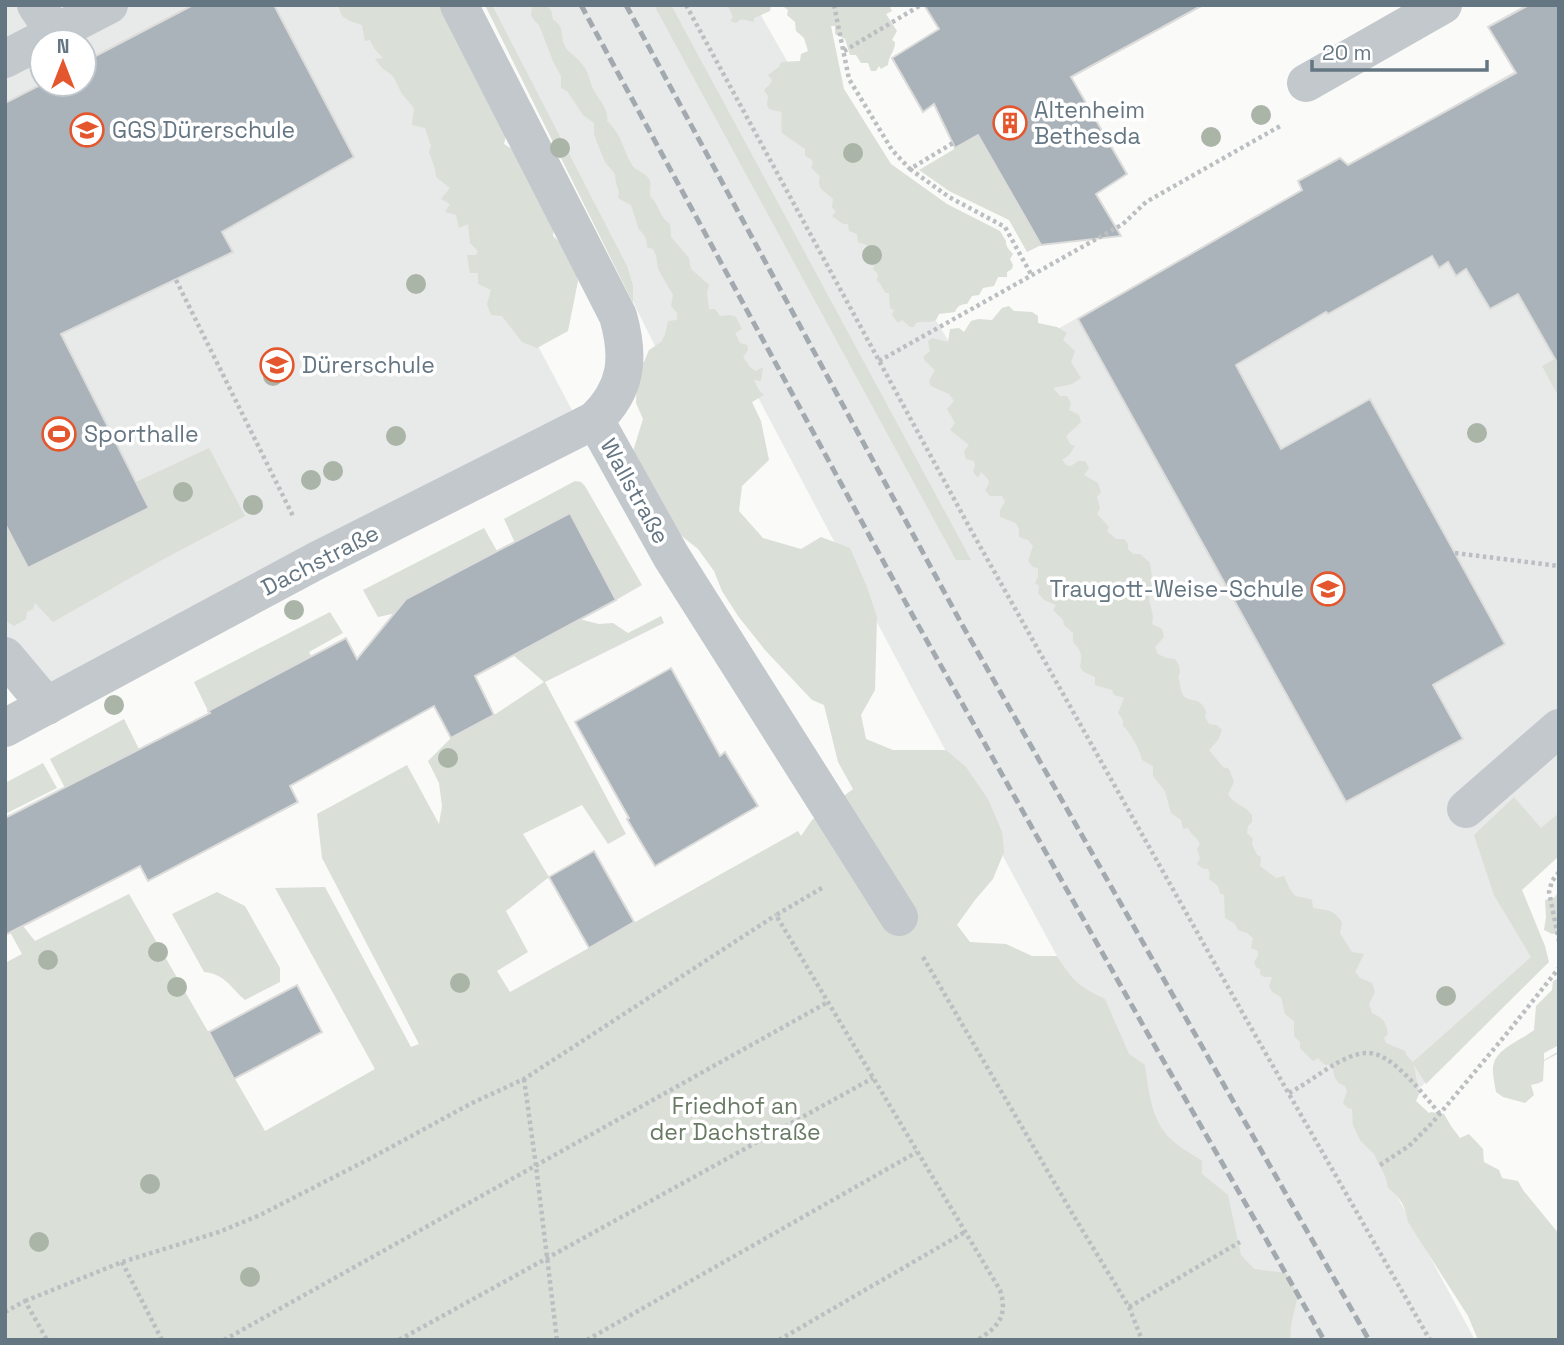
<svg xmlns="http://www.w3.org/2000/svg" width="1564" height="1345" font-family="'Space Grotesk',sans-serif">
<rect width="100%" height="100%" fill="#fafaf8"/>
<!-- built -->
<g fill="#e8e9e9" fill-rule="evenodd">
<path d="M5,5H372L538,346L581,427L50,707L5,655ZM42,42H84V84H42Z"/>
<polygon points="485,5 755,5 932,314 971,378 1515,71 1488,26 1525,5 1559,5 1559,838 1508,884 1545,958 1426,1082 1367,1137 1392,1187 1475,1340 1265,1340 915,694 718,322 657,350"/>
</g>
<!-- green -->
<g fill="#dadfd7">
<polygon points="338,5 457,5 508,128 504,144 517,152 555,215 553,236 573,255 578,281 568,331 537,348 522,342 502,316 491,315 487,304 491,290 478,284 478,273 470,273 467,255 476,255 478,251 470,243 468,224 459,228 456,215 445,212 450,204 441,199 450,188 436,177 435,169 429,152 431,146 425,128 412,125 414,108 402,94 393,76 382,68 375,59 383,58 374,48 370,40 365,41 362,25 350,21 342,16"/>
<polygon points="485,5 492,5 627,266 633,286 633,303"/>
<path d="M530,5H546L551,10L553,20C566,27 559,37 566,48C570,54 577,57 581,63C588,70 589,79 592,87C597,99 609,107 607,121C623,136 622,148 632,165C636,171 646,173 649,179C652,184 649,191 650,196C659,204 659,217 670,224L671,237L689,258L691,269L709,285L707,293L709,309H715L720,316L730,315L736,317L742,329L735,333L740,343L747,345L748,350L743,357L750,367L756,371L763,367L761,381L754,380L758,389L764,395L752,402L761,421L769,460L742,486L739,511L763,538L801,549L821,537L850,548L867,587L877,617L875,690L861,715L866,739L893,750H946L966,767L988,799L1002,832L1004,852L993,879L975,900L957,925L970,942L1006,944L1032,956H1057C1072,980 1079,987 1105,999L1129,1054L1145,1065C1148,1088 1151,1116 1166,1134C1175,1145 1190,1153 1202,1161V1174L1228,1195L1241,1255L1254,1269L1286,1273L1298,1295L1291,1325L1290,1340H5V963L22,954L10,932L23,926L35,941L129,894L265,1131L375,1069L275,888L325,887L411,1047L419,1044L322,858L317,814L407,765L439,824L442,806L439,783L428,761L451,738L494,715L544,682L513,655L579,619L599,624L613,623L628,633L661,616L664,623L545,682L626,834L608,844L582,805L523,834L549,877L506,911L528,952L497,971L510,992L798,831L801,836L812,820L853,789L838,762L824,705L812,700L765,650L738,616L722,591L714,571L698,549L678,533L625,477L643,419L636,403L637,361L644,362L649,350L661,342L665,335L668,321L677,320V313L671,306L673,295L658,269L656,255L653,249L647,247C647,240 645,234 639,230L631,205L618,198L619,192L616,183L615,174L605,162L598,145L594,134V123L583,115L567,91L561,88V76L553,61L539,25L534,20L531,15L532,7Z"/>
<polygon points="654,5 671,5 971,560 956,560"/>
<polygon points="723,5 771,5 770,11 754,18 754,22 741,19 736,23 730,21 733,17 729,8"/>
<path d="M781,5H889L892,11L886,14L897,31L892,40L895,42C895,52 889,54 888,65L881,69L879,66L876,71H871L868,63H861L856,55H850L845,39L835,34V26H831L844,89L891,164L947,204L1000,231L1006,241C1005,246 1010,251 1013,254L1010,259L1013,265L1012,269L1007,272V277H998L994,286L983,288L979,295L972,296L967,304C961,304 957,306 955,312L939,314L936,320C928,324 923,320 916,323L914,327H910L902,320L898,323L892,315L894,310L890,308L889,293H886C882,289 882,284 877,281L878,274L873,269C876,261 873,256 866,252L867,245L858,242L857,234L849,231L848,224H843L832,216L836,212L832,207L833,199C825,191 816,189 820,176L811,168L813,163L811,159L805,156V149L782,133C780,125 783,118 781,112L769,109L767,105L768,96L764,90L771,83L772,80L768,75L779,67L781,62L800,61L801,54L808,51L804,38L796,31L795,22L787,15L788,10Z"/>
<polygon points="978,135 1041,245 1027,252 1009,220 949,191 919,170"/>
<path d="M1009,306L1014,311L1032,312L1038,316V323L1057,327L1067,333L1063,340L1075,351L1071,362L1081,378L1072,384L1053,388L1060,396H1067L1071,403L1069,410L1079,415L1081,422L1066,436L1070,444L1075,446L1069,455L1062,460L1066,465L1071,466L1078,461H1085L1089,468L1084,475L1098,483L1101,492L1097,497L1100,508L1097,514L1109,527L1107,531L1116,539H1124L1128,544V549L1133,554H1140L1150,563L1152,578L1149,581L1155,584V590L1149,595C1149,606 1155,614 1152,624L1162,629L1164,637L1155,647L1158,654L1166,658L1175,659C1179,664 1182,671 1178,677C1180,682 1180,690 1183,695C1189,704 1199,695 1206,711L1205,717L1209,724L1217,725L1222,730L1218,740L1209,750L1223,767L1229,769L1234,782L1228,794C1233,804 1246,806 1252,815V822L1248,826L1247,833L1253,839L1252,844L1257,855L1261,857L1260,866L1276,878L1284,876C1287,882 1290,892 1296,896C1301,898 1307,897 1312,900L1313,908C1328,911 1332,908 1342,922L1340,933L1352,952L1364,954L1355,972L1360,978L1372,983L1375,992L1369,1004L1372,1013C1383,1018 1386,1022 1388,1034L1384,1038L1386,1043L1405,1051L1407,1056L1413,1062L1531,957L1494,895L1474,835L1514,797L1541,828L1559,813V856L1522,890L1545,946L1549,962L1426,1084L1414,1065L1419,1094L1416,1101L1429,1113L1431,1112L1444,1114L1451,1126L1460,1138L1469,1134L1483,1149L1484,1162L1499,1170L1502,1178L1518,1181L1523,1190L1559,1234V1340H1478L1468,1316L1408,1222C1405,1206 1401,1198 1388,1188L1386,1178L1374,1154L1360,1140L1353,1125L1352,1109L1348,1108L1343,1103L1347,1091L1345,1086C1334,1083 1334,1074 1332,1064L1325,1065L1318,1058L1313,1061L1300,1048V1042L1294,1036V1021L1285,1014L1281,997L1272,992L1269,986L1272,977H1264L1260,974V969L1256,967L1254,962L1258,956V951L1251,948L1253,938L1247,933L1238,930L1235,924L1225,918L1224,895L1220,893L1218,886L1209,879L1210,874L1208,869L1202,868L1197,864L1200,858L1197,849L1200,844C1197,837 1191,835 1188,828L1183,829L1181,820L1171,813L1165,791L1153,776V766L1142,760C1141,751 1130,732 1123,726V720L1118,713L1124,698L1114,695L1112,690L1095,685V677L1084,672L1080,667C1083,655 1081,651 1073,642V633L1064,625L1063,620L1053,610L1056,605L1044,600L1038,593L1039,586L1035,583L1038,577V568L1033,567L1028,561L1033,546L1028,540L1019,537V530L1016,523L1000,517V510L1005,502L1002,496H990L985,490L989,484L988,479L981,472L978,478L973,472L975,465L974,461L966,459L964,451L969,445L950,430L955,423L947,409L954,401L949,394L931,386L929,381L935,370L924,360V356L930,351L928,341L932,338L948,342L950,329L959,328L964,332L971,321L978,319L992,320L1002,308Z"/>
<polygon points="1555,359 1559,366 1559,397 1542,366"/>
<polygon points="209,448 245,516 160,561 53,622 35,603 33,609 27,612 26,619 14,626 6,621 5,524 28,568 136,482"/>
<polygon points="575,481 581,482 585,486 642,585 616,600 570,513 515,543 504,519"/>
<polygon points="484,528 497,551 401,612 378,617 363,590"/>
<polygon points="330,612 343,633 309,652 311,656 208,711 194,682"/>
<polygon points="124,719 139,749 65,788 50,759"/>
<polygon points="43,763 57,788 5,814 5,783"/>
<polygon points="1559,890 1559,933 1552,934 1544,930 1546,917 1545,900 1555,897"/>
<path d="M217,892L245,906L280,968V982L245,1000C230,987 225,974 204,972L172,914Z"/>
<path d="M1559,978V1045L1544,1053V1060L1559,1051V1053L1544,1061L1543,1081L1539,1083L1531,1085L1534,1095L1525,1103L1503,1097L1496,1092C1495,1084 1491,1071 1494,1063C1498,1048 1523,1039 1534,1030L1536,1006L1552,990L1553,981Z"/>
</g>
<!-- building -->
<g fill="#aab3b9" stroke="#dcdcda" stroke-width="2">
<polygon points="193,5 274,5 354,157 222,232 233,252 61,334 149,508 28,568 5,524 5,103 42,84 84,84 84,62"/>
<polygon points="924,5 1203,5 1071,77 1127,174 1096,194 1121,236 1041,245 978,135 955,148 934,104 923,112 892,58 939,29"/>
<polygon points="1529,5 1559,5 1559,366 1518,294 1490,309 1466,269 1456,276 1448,262 1439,268 1432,256 1328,314 1326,312 1236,365 1281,449 1370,399 1505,644 1433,685 1463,739 1346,802 1078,319 1302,190 1298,181 1340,158 1348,165 1516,73 1488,27"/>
<polygon points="570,513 616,600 475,676 494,715 451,738 434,706 290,786 298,802 148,881 140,866 5,935 5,818 210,713 208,711 346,638 357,659 406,599"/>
<polygon points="671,668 720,756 725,752 758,806 655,866 627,819 629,818 575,722"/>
<polygon points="594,851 634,922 589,948 549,877"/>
<polygon points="297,985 322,1032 234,1079 209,1032"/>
</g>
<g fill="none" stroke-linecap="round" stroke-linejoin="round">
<!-- path -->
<g stroke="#bbbfc2" stroke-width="4.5" stroke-dasharray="3.5 3.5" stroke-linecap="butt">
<polyline points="686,5 972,532 1242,1012 1430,1340"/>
<polyline points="834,5 849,79 892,150 910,169 953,143"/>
<polyline points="844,51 921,5"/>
<polyline points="910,169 949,197 1005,227 1032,276"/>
<polyline points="176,280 293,516"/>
<polyline points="879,361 1123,224 1146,202 1282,125"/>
<polyline points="1455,553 1559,566"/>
<polyline points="1559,872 1552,881 1549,892 1559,941"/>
<path d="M822,888L776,915L1000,1290C1008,1315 999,1327 977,1340"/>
<polyline points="923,957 1072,1213 1129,1307 1142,1340"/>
<polyline points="524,1079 536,1166 557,1340"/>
<path d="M1289,1093C1306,1084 1320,1073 1335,1064C1344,1059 1357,1053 1366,1053C1392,1051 1424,1096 1440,1114"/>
<polyline points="1380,1165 1409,1146 1433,1122 1508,1032 1559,968"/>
<polyline points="122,1262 162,1340"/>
<polyline points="25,1301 122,1262 219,1232 260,1215 373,1157 470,1104 524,1079 776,915"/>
<polyline points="1129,1307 1240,1242"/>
<polyline points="5,1312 25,1301 47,1340"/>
<polyline points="224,1340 828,1002"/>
<polyline points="399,1340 873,1078"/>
<polyline points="587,1340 917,1152"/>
<polyline points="779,1340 965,1232"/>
</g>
<!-- minor -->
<g stroke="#c3c8cc" stroke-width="38">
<path d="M459,5L618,316C630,358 627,389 595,420L671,556L899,917"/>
<polyline points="55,33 109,5"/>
<polyline points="5,59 55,33 36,5"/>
<polyline points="1306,83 1443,5"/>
<polyline points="5,656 47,706"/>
<polyline points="5,728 316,561 595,420"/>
<polyline points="1466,809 1559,728"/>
</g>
<!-- rail -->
<g stroke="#a2aab0" stroke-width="5" stroke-dasharray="10 5" stroke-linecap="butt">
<polyline points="581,5 913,616 1144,1027 1324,1340"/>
<polyline points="626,5 960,621 1369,1340"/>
</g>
</g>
<!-- trees -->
<g fill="#aab4a7">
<circle cx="1261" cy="115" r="10"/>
<circle cx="1211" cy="137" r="10"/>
<circle cx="560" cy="148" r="10"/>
<circle cx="853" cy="153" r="10"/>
<circle cx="872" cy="255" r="10"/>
<circle cx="416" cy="284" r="10"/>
<circle cx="273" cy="376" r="10"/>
<circle cx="1477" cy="433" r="10"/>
<circle cx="396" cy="436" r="10"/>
<circle cx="333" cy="471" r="10"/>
<circle cx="311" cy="480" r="10"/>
<circle cx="183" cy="492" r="10"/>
<circle cx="253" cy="505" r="10"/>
<circle cx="294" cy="610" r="10"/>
<circle cx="114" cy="705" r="10"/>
<circle cx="448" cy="758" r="10"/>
<circle cx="158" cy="952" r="10"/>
<circle cx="48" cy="960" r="10"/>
<circle cx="460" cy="983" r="10"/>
<circle cx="177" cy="987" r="10"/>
<circle cx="1446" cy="996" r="10"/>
<circle cx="150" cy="1184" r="10"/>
<circle cx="39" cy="1242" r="10"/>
<circle cx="250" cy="1277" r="10"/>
</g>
<!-- icons -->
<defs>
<symbol id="building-ring" viewBox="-11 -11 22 22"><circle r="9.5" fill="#fff" stroke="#e4572e" stroke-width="1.5"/><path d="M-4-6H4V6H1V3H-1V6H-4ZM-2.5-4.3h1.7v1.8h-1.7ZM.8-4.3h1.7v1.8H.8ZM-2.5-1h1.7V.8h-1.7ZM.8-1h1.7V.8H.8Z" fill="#e4572e"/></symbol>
<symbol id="school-ring" viewBox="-11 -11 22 22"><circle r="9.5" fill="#fff" stroke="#e4572e" stroke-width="1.5"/><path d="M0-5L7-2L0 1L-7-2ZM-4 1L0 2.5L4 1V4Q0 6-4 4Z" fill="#e4572e"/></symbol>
<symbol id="stadium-ring" viewBox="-11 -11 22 22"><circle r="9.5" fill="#fff" stroke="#e4572e" stroke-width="1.5"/><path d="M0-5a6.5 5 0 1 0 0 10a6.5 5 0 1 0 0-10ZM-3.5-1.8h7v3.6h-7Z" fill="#e4572e"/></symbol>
</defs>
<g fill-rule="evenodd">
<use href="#building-ring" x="991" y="104" width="38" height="38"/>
<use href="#school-ring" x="68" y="111" width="38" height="38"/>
<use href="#school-ring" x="258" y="346" width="38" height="38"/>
<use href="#stadium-ring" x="40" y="415" width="38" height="38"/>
<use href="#school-ring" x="1309" y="570" width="38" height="38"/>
</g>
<g text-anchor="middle" stroke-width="7" stroke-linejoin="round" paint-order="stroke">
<!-- poi labels -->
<g font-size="23" fill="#657683" stroke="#fff" text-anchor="start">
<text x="1034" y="118">Altenheim<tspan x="1034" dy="26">Bethesda</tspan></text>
<text x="112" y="138">GGS Dürerschule</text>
<text x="302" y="373">Dürerschule</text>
<text x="84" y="442">Sporthalle</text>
<text x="1304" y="597" text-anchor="end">Traugott-Weise-Schule</text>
</g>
<!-- street labels -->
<g font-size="23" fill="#657683" stroke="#fff">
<text transform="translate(635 491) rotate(61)" y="8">Wallstraße</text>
<text transform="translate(320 560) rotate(-27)" y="8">Dachstraße</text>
</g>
<!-- park labels -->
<g font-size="23" fill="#687a64" stroke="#fff">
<text x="735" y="1114">Friedhof an<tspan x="735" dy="26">der Dachstraße</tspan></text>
</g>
</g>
<!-- border -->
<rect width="1564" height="1345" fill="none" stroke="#657683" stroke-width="14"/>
<!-- north arrow -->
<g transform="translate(63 63)"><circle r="33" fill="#ffffff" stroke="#c1c8cd" stroke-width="2"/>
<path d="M0-5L12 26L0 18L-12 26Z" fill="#e4572e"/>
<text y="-10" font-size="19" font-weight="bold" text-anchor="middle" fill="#657683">N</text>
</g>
<!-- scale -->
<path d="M1312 60v10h175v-10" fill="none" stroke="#657683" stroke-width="3.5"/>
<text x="1322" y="60" font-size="21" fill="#657683" stroke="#ffffff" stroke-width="5" paint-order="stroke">20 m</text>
</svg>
